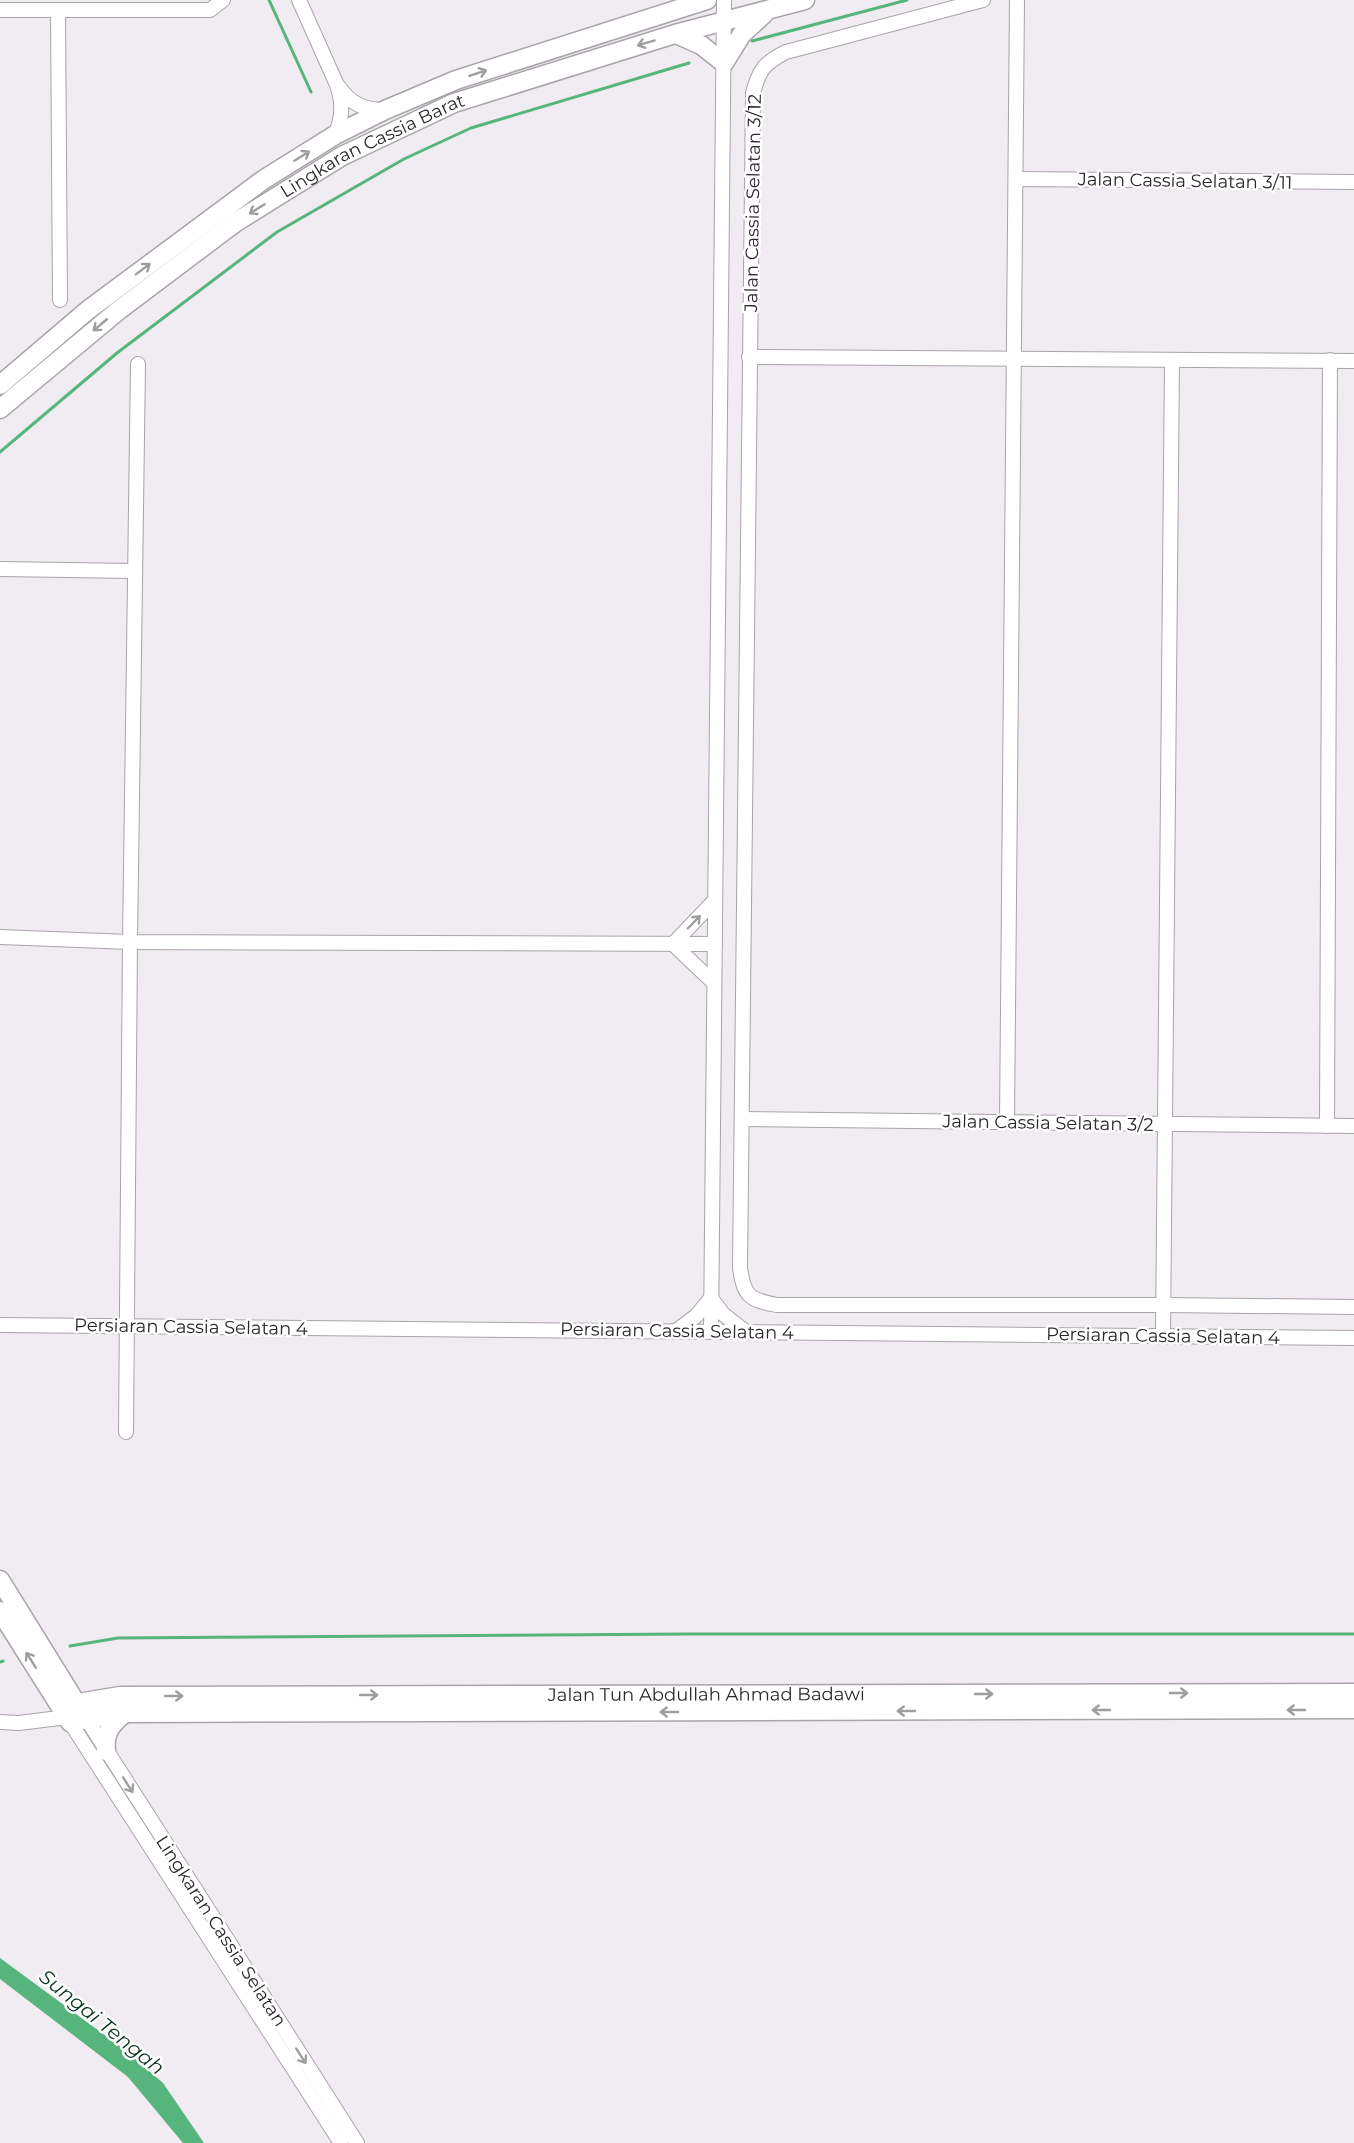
<svg xmlns="http://www.w3.org/2000/svg" width="1354" height="2143" font-family="Montserrat,sans-serif">
<rect width="100%" height="100%" fill="#f1ebf2"/>
<!-- water -->
<polygon fill="#56b57c" points="0,1958 125,2050 163,2083 204,2143 183,2143 128,2077 0,1979"/>
<g fill="none" stroke-linecap="round" stroke-linejoin="round">
<!-- stream -->
<g stroke="#56b57c" stroke-width="3">
<polyline points="269,0 311,92"/>
<polyline points="752,41 907,0"/>
<polyline points="0,452 117,353 277,232 404,159 471,128 689,63"/>
<polyline points="70,1646 118,1638 687,1634 1354,1634"/>
<polyline points="0,1662 3,1661"/>
</g>
<defs>
<g id="minor">
<path d="M299,0L337,85C343,103 343,117 335,135"/>
<path d="M983,0L786,52C764,63 759,70 753,93L740,1268C744,1297 750,1300 777,1305H1164L1354,1307"/>
<polyline points="0,10 210,10 223,0"/>
<polyline points="58,11 60,300"/>
<path d="M339,87C351,104 364,110 385,110"/>
<polyline points="1016,179 1354,182"/>
<polyline points="749,357 1354,361"/>
<polyline points="0,569 134,571"/>
<polyline points="0,937 130,942 715,944"/>
<polyline points="714,983 673,944 715,900"/>
<polyline points="743,1119 1354,1126"/>
<polyline points="1007,1122 1017,0"/>
<polyline points="1327,1126 1330,360"/>
<polyline points="0,1325 1354,1338"/>
<polyline points="676,1331 696,1316 711,1298 723,1314 746,1332"/>
<polyline points="711,1332 724,0"/>
<polyline points="1163,1335 1172,360"/>
<polyline points="126,1432 130,942 138,364"/>
<polyline points="86,1718 357,2143"/>
<polyline points="0,1722 19,1723 67,1717"/>
<polyline points="70,1722 341,2143"/>
</g>
<g id="major">
<polyline points="676,34 701,45 724,63 742,34 764,14"/>
<polyline points="0,385 88,310 263,180 335,135 385,110 456,80 707,0"/>
<path id="s1" d="M0,409L119,310L236,222L342,156L454,103L675,34L805,0"/>
<polyline points="0,1580 83,1714"/>
<polyline points="0,1611 70,1722 124,1713 1354,1709"/>
<path id="s2" d="M62,1709L78,1703L120,1696L1354,1693"/>
<path d="M106,1751C104,1733 111,1724 125,1713"/>
</g>
</defs>
<!-- minor casing -->
<use href="#minor" stroke="#a9a3aa" stroke-width="16"/>
<!-- major casing -->
<use href="#major" stroke="#a9a3aa" stroke-width="21"/>
<!-- minor -->
<use href="#minor" stroke="#fff" stroke-width="14"/>
<!-- major -->
<use href="#major" stroke="#fff" stroke-width="18"/>
</g>
<!-- one-way arrows -->
<defs><path id="oneway-shaft" d="M-6 0H5M1.5-3L5.5 0L1.5 3" fill="none" stroke-width="1.6" stroke-linecap="round" stroke-linejoin="round" transform="scale(1.5)"/></defs>
<g stroke="#9f9e9f">
<use href="#oneway-shaft" transform="translate(646 43) rotate(163)"/>
<use href="#oneway-shaft" transform="translate(478 73) rotate(-18)"/>
<use href="#oneway-shaft" transform="translate(302 156) rotate(-32)"/>
<use href="#oneway-shaft" transform="translate(257 209) rotate(148)"/>
<use href="#oneway-shaft" transform="translate(143 269) rotate(-37)"/>
<use href="#oneway-shaft" transform="translate(100 325) rotate(140)"/>
<use href="#oneway-shaft" transform="translate(694 922) rotate(-46)"/>
<use href="#oneway-shaft" transform="translate(31 1660) rotate(-122)"/>
<use href="#oneway-shaft" transform="translate(1179 1693)"/>
<use href="#oneway-shaft" transform="translate(984 1694)"/>
<use href="#oneway-shaft" transform="translate(369 1695)"/>
<use href="#oneway-shaft" transform="translate(174 1696)"/>
<use href="#oneway-shaft" transform="translate(1101 1710) rotate(180)"/>
<use href="#oneway-shaft" transform="translate(1296 1710) rotate(180)"/>
<use href="#oneway-shaft" transform="translate(906 1711) rotate(180)"/>
<use href="#oneway-shaft" transform="translate(669 1712) rotate(180)"/>
<use href="#oneway-shaft" transform="translate(128 1785) rotate(57)"/>
<use href="#oneway-shaft" transform="translate(301 2056) rotate(57)"/>
</g>
<g text-anchor="middle" stroke-width="5" stroke-linejoin="round" paint-order="stroke">
<!-- street labels -->
<g font-size="18" fill="#2a282a" stroke="#fff">
<text dy="6" stroke="none"><textPath href="#s1" startOffset="458">Lingkaran Cassia Barat</textPath></text>
<text transform="translate(1185 181) rotate(1)" y="6">Jalan Cassia Selatan 3/11</text>
<text transform="translate(753 203) rotate(-89)" y="6">Jalan Cassia Selatan 3/12</text>
<text transform="translate(1048 1123) rotate(1)" y="6">Jalan Cassia Selatan 3/2</text>
<text transform="translate(191 1327) rotate(1)" y="6">Persiaran Cassia Selatan 4</text>
<text transform="translate(677 1331) rotate(1)" y="6">Persiaran Cassia Selatan 4</text>
<text transform="translate(1163 1336) rotate(1)" y="6">Persiaran Cassia Selatan 4</text>
<text dy="6" stroke="none"><textPath href="#s2" startOffset="646">Jalan Tun Abdullah Ahmad Badawi</textPath></text>
<text transform="translate(221 1931) rotate(57)" y="6">Lingkaran Cassia Selatan</text>
</g>
<!-- water labels -->
<g font-size="20" font-style="italic" fill="#09331d" stroke="#fff">
<text transform="translate(102 2022) rotate(39)" y="7">Sungai Tengah</text>
</g>
</g>
</svg>
